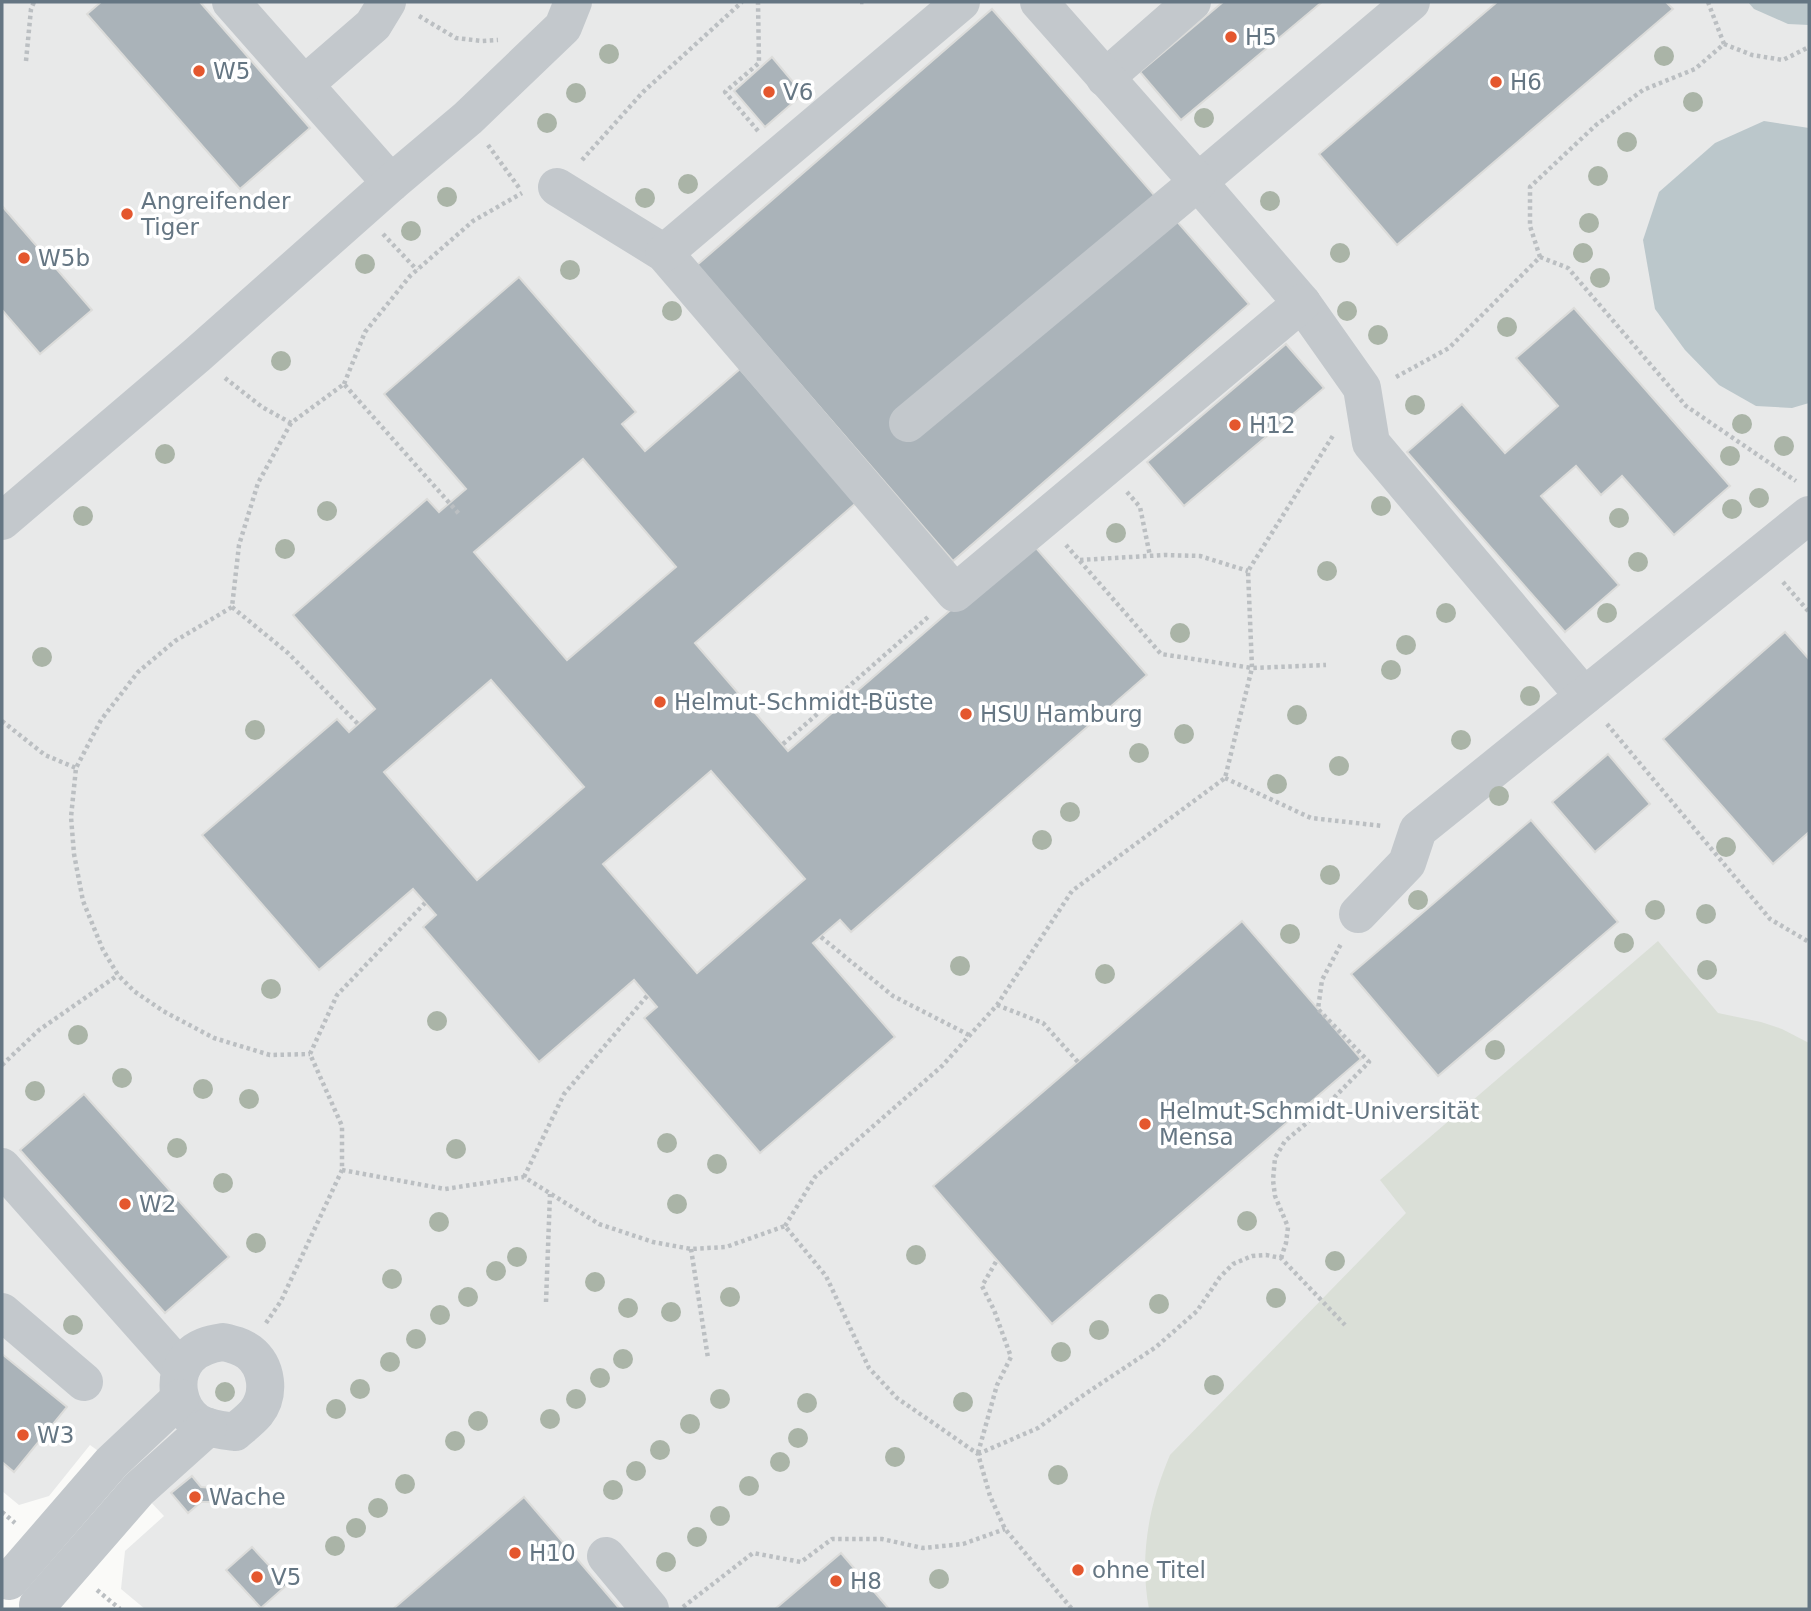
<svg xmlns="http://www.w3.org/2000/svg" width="1811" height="1611" font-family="'DejaVu Sans',sans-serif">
<rect width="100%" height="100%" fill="#fafaf8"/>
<!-- built -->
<polygon fill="#e8e9e9" points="2,2 1809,2 1809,1536 1741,1609 145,1609 121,1589 125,1551 164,1516 112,1461 90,1445 49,1496 19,1505 2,1491"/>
<!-- green -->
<path fill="#dadfd7" d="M1658,941L1718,1013L1761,1022L1782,1029L1809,1043V1609H1149C1139,1556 1149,1504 1170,1455L1406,1213L1380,1180Z"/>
<!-- water -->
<g fill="#bbc7cb">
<polygon points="1748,2 1809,2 1809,25 1788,24 1754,9"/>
<polygon points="1764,121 1809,128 1809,403 1792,408 1756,406 1719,385 1685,350 1655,309 1643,240 1659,192 1715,143"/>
</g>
<!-- building -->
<g fill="#aab3b9" stroke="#dcdcda" stroke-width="2" fill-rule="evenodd">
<polygon points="101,2 200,2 310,128 240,189 87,14"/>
<polygon points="1223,2 1322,2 1181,120 1140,72"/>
<polygon points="1497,2 1666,2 1673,9 1397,245 1319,154"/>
<polygon points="992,9 1249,304 953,561 697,265"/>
<polygon points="772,57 803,94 765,127 734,91"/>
<polygon points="2,206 92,310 40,354 2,310"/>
<path d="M519,277L636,412L622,424L645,451L740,369L856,503L695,643L788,751L1030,541L1147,675L851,932L840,920L813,943L895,1037L760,1153L644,1018L657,1007L634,980L539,1062L423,927L436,915L413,889L319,970L202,835L337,719L349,732L375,709L293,615L427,499L439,512L466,489L384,394ZM583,459L676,567L567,660L474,552ZM491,680L584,787L477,880L384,772ZM711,771L805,879L697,973L603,864Z"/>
<polygon points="1574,308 1730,486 1674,535 1622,476 1601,495 1576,466 1541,496 1619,585 1565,632 1407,452 1462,404 1505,453 1558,406 1516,358"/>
<polygon points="1286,344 1324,388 1184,506 1147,462"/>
<polygon points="1785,632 1809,659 1809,832 1773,864 1663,739"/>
<polygon points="1608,754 1650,804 1595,852 1552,802"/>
<polygon points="1531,820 1618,922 1438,1076 1351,974"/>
<polygon points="1242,921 1361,1059 1052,1324 933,1186"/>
<polygon points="84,1094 229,1257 165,1313 20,1150"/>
<polygon points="2,1354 67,1407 14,1472 2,1462"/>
<polygon points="192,1476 201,1487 214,1488 215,1502 201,1502 188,1513 171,1493"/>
<polygon points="524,1497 619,1608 618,1609 393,1609"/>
<polygon points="252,1547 287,1585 261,1608 226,1570"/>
<polygon points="841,1553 889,1609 775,1609"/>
</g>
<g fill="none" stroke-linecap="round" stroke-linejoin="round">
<!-- path -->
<g stroke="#bbbfc2" stroke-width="4.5" stroke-dasharray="3.5 3.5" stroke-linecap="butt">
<polyline points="860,2 866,2"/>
<polyline points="419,16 456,38 482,41 498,40"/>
<polyline points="1724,44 1752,55 1783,60 1809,47"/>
<polyline points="26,61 31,9 34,2"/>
<polyline points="758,131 725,92 759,63 758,2"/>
<polyline points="488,145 520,189"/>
<polyline points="582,160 643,92 742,2"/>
<polyline points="383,234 417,270"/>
<polyline points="1540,257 1568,268 1686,406 1796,481"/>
<polyline points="1396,377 1449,348 1540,257 1530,226 1530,187 1596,125 1643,90 1695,69 1724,44 1708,2"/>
<polyline points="225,378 262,407 291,423 344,384 460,515"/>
<polyline points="344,384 365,332 410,276 473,221 522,193"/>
<polyline points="291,423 258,483 239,545 232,607 175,641 138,672 101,720 76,768 71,817 74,854 83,901 103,950 118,975 134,991 163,1011 214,1038 270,1055 310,1054"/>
<polyline points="1127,492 1140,507 1150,556"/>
<polyline points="1066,545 1161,654 1252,668 1326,665"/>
<polyline points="1080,560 1164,555 1200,556 1248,571"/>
<polyline points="1783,582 1809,612"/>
<polyline points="232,607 288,653 358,724"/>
<polyline points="2,721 45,755 76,768"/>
<polyline points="1607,724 1770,919 1809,942"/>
<polyline points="783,744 928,617"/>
<polyline points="1225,778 1311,818 1383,826"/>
<polyline points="821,937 893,996 969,1035"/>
<polyline points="997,1005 1043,1023 1078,1062"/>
<polyline points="2,1065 39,1030 118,975"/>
<polyline points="342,1170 445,1189 524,1177 599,1224 653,1242 691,1249 726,1247 785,1226 826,1276 869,1368 897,1398 978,1454 990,1496 1005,1529 1072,1609"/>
<polyline points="524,1177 564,1094 647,996"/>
<polyline points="785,1226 815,1177 942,1066 997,1005 1072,891 1225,778 1252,668 1248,571 1334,434"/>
<polyline points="691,1249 708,1358"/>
<polyline points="1281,1258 1286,1243 1288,1227 1275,1196 1273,1180 1275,1158 1285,1141 1321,1111 1369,1062 1318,1009 1322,980 1342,942"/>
<polyline points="546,1302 550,1194"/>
<polyline points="266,1323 281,1301 342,1170 342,1126 310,1054 337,995 425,903"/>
<polyline points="978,1453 997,1385 1011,1357 994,1310 982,1286 997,1260"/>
<polyline points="978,1454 1038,1428 1085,1394 1156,1347 1197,1311 1220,1277 1233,1264 1252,1256 1266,1255 1281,1258 1345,1325"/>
<polyline points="2,1512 15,1523"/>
<polyline points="97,1590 120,1609"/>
<polyline points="683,1607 753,1553 801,1562 832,1539 882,1539 923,1548 963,1544 1005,1529"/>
</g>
<!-- minor -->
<g stroke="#c3c8cc" stroke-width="38">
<polyline points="231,2 391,183"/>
<polyline points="1411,2 1198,182 1302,303 1362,388 1371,443 1584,696"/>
<polyline points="1105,78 1192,2"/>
<polyline points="305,84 373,25 387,2"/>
<polyline points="557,187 664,253 955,593 1302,303"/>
<polyline points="664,253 961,2"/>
<polyline points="908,423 1198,182 1039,2"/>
<polyline points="2,521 197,355 391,183 468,118 563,27 573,2"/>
<polyline points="1358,914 1407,863 1418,830 1809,515"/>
<polyline points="2,1167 181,1369"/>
<polyline points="2,1312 84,1382"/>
<path d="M223,1342C232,1344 241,1346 249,1352C267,1366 271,1394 256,1413C250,1420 242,1426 235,1432C222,1430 208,1429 197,1422C177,1408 172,1377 188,1358C197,1347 210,1344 223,1342Z"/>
<polyline points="606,1556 650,1609"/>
<polyline points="9,1581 112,1462 180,1398"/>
<polyline points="38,1605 139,1489 208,1427"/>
</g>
</g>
<!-- trees -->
<g fill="#aab4a7">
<circle cx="609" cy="54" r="10"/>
<circle cx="1664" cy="56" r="10"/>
<circle cx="576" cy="93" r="10"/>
<circle cx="1693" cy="102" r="10"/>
<circle cx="1204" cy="118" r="10"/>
<circle cx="547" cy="123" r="10"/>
<circle cx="1627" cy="142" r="10"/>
<circle cx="1598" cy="176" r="10"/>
<circle cx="688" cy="184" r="10"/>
<circle cx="447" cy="197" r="10"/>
<circle cx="645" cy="198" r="10"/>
<circle cx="1270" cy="201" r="10"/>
<circle cx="1589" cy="223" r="10"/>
<circle cx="411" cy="231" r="10"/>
<circle cx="1340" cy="253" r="10"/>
<circle cx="1583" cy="253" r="10"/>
<circle cx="365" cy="264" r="10"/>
<circle cx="570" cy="270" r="10"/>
<circle cx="1600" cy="278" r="10"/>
<circle cx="672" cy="311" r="10"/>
<circle cx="1347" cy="311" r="10"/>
<circle cx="1507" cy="327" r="10"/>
<circle cx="1378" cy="335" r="10"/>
<circle cx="281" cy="361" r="10"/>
<circle cx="1415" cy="405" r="10"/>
<circle cx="1742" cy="424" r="10"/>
<circle cx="1784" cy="446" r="10"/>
<circle cx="165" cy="454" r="10"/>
<circle cx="1730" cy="456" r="10"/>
<circle cx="1759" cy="498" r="10"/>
<circle cx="1381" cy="506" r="10"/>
<circle cx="1732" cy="509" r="10"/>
<circle cx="327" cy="511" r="10"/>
<circle cx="83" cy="516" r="10"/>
<circle cx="1619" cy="518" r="10"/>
<circle cx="1116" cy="533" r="10"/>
<circle cx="285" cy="549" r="10"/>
<circle cx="1638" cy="562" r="10"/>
<circle cx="1327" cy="571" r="10"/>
<circle cx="1446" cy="613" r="10"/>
<circle cx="1607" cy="613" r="10"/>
<circle cx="1180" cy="633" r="10"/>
<circle cx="1406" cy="645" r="10"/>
<circle cx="42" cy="657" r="10"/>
<circle cx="1391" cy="670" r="10"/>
<circle cx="1530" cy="696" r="10"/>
<circle cx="1297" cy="715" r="10"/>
<circle cx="255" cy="730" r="10"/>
<circle cx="1184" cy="734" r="10"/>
<circle cx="1461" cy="740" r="10"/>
<circle cx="1139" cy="753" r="10"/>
<circle cx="1339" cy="766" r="10"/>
<circle cx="1277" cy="784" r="10"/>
<circle cx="1499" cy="796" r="10"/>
<circle cx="1070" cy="812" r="10"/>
<circle cx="1042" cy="840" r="10"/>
<circle cx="1726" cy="847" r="10"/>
<circle cx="1330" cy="875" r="10"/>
<circle cx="1418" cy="900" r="10"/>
<circle cx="1655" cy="910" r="10"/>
<circle cx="1706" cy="914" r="10"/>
<circle cx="1290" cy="934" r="10"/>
<circle cx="1624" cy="943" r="10"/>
<circle cx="960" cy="966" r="10"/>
<circle cx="1707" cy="970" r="10"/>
<circle cx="1105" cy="974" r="10"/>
<circle cx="271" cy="989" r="10"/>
<circle cx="437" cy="1021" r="10"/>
<circle cx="78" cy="1035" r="10"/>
<circle cx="1495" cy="1050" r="10"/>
<circle cx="122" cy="1078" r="10"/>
<circle cx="203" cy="1089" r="10"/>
<circle cx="35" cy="1091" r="10"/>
<circle cx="249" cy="1099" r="10"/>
<circle cx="667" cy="1143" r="10"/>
<circle cx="177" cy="1148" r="10"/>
<circle cx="456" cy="1149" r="10"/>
<circle cx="717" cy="1164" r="10"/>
<circle cx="223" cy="1183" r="10"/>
<circle cx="677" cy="1204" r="10"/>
<circle cx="1247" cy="1221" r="10"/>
<circle cx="439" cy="1222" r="10"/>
<circle cx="256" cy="1243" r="10"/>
<circle cx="916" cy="1255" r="10"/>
<circle cx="517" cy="1257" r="10"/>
<circle cx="1335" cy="1261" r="10"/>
<circle cx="496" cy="1271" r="10"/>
<circle cx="392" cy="1279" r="10"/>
<circle cx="595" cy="1282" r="10"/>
<circle cx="468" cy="1297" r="10"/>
<circle cx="730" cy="1297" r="10"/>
<circle cx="1276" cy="1298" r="10"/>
<circle cx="1159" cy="1304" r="10"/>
<circle cx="628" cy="1308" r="10"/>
<circle cx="671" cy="1312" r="10"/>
<circle cx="440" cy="1315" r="10"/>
<circle cx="73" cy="1325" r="10"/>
<circle cx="1099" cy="1330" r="10"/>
<circle cx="416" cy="1339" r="10"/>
<circle cx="1061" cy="1352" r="10"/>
<circle cx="623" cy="1359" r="10"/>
<circle cx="390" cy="1362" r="10"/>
<circle cx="600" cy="1378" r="10"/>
<circle cx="1214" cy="1385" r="10"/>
<circle cx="360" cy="1389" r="10"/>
<circle cx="225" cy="1392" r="10"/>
<circle cx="576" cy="1399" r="10"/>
<circle cx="720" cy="1399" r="10"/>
<circle cx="963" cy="1402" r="10"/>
<circle cx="807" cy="1403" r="10"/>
<circle cx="336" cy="1409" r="10"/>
<circle cx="550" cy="1419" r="10"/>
<circle cx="478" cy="1421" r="10"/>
<circle cx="690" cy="1424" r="10"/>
<circle cx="798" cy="1438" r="10"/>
<circle cx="455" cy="1441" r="10"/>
<circle cx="660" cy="1450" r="10"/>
<circle cx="895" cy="1457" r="10"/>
<circle cx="780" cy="1462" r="10"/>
<circle cx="636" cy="1471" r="10"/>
<circle cx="1058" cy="1475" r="10"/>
<circle cx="405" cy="1484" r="10"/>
<circle cx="749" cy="1486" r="10"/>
<circle cx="613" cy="1490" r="10"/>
<circle cx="378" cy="1508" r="10"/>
<circle cx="720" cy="1516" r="10"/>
<circle cx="356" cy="1528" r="10"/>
<circle cx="697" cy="1537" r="10"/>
<circle cx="335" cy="1546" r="10"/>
<circle cx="666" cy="1562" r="10"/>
<circle cx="939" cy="1579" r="10"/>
</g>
<!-- markers -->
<g fill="#e4572e" stroke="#fff" stroke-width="2.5">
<circle cx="1231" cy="37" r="7"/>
<circle cx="199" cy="71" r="7"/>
<circle cx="1496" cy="82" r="7"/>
<circle cx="769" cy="92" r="7"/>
<circle cx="127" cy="214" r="7"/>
<circle cx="24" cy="258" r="7"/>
<circle cx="1235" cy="425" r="7"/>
<circle cx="660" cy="702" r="7"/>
<circle cx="966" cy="714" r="7"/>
<circle cx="1145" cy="1124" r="7"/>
<circle cx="125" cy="1204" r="7"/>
<circle cx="23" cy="1435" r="7"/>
<circle cx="195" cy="1497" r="7"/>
<circle cx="515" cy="1553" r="7"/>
<circle cx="1078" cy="1570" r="7"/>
<circle cx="257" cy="1577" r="7"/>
<circle cx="836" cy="1581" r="7"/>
</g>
<g text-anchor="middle" stroke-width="7" stroke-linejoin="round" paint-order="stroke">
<!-- poi labels -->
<g font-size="23" fill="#657683" stroke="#fff" text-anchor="start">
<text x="1245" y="45">H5</text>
<text x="213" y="79">W5</text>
<text x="1510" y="90">H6</text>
<text x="783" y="100">V6</text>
<text x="141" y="209">Angreifender<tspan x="141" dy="26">Tiger</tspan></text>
<text x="38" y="266">W5b</text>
<text x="1249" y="433">H12</text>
<text x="674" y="710">Helmut-Schmidt-Büste</text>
<text x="980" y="722">HSU Hamburg</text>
<text x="1159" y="1119">Helmut-Schmidt-Universität<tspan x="1159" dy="26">Mensa</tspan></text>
<text x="139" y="1212">W2</text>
<text x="37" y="1443">W3</text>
<text x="209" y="1505">Wache</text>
<text x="529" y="1561">H10</text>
<text x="1092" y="1578">ohne Titel</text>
<text x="271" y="1585">V5</text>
<text x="850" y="1589">H8</text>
</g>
</g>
<!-- border -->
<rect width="1811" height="1611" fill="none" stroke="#657683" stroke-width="7"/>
</svg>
